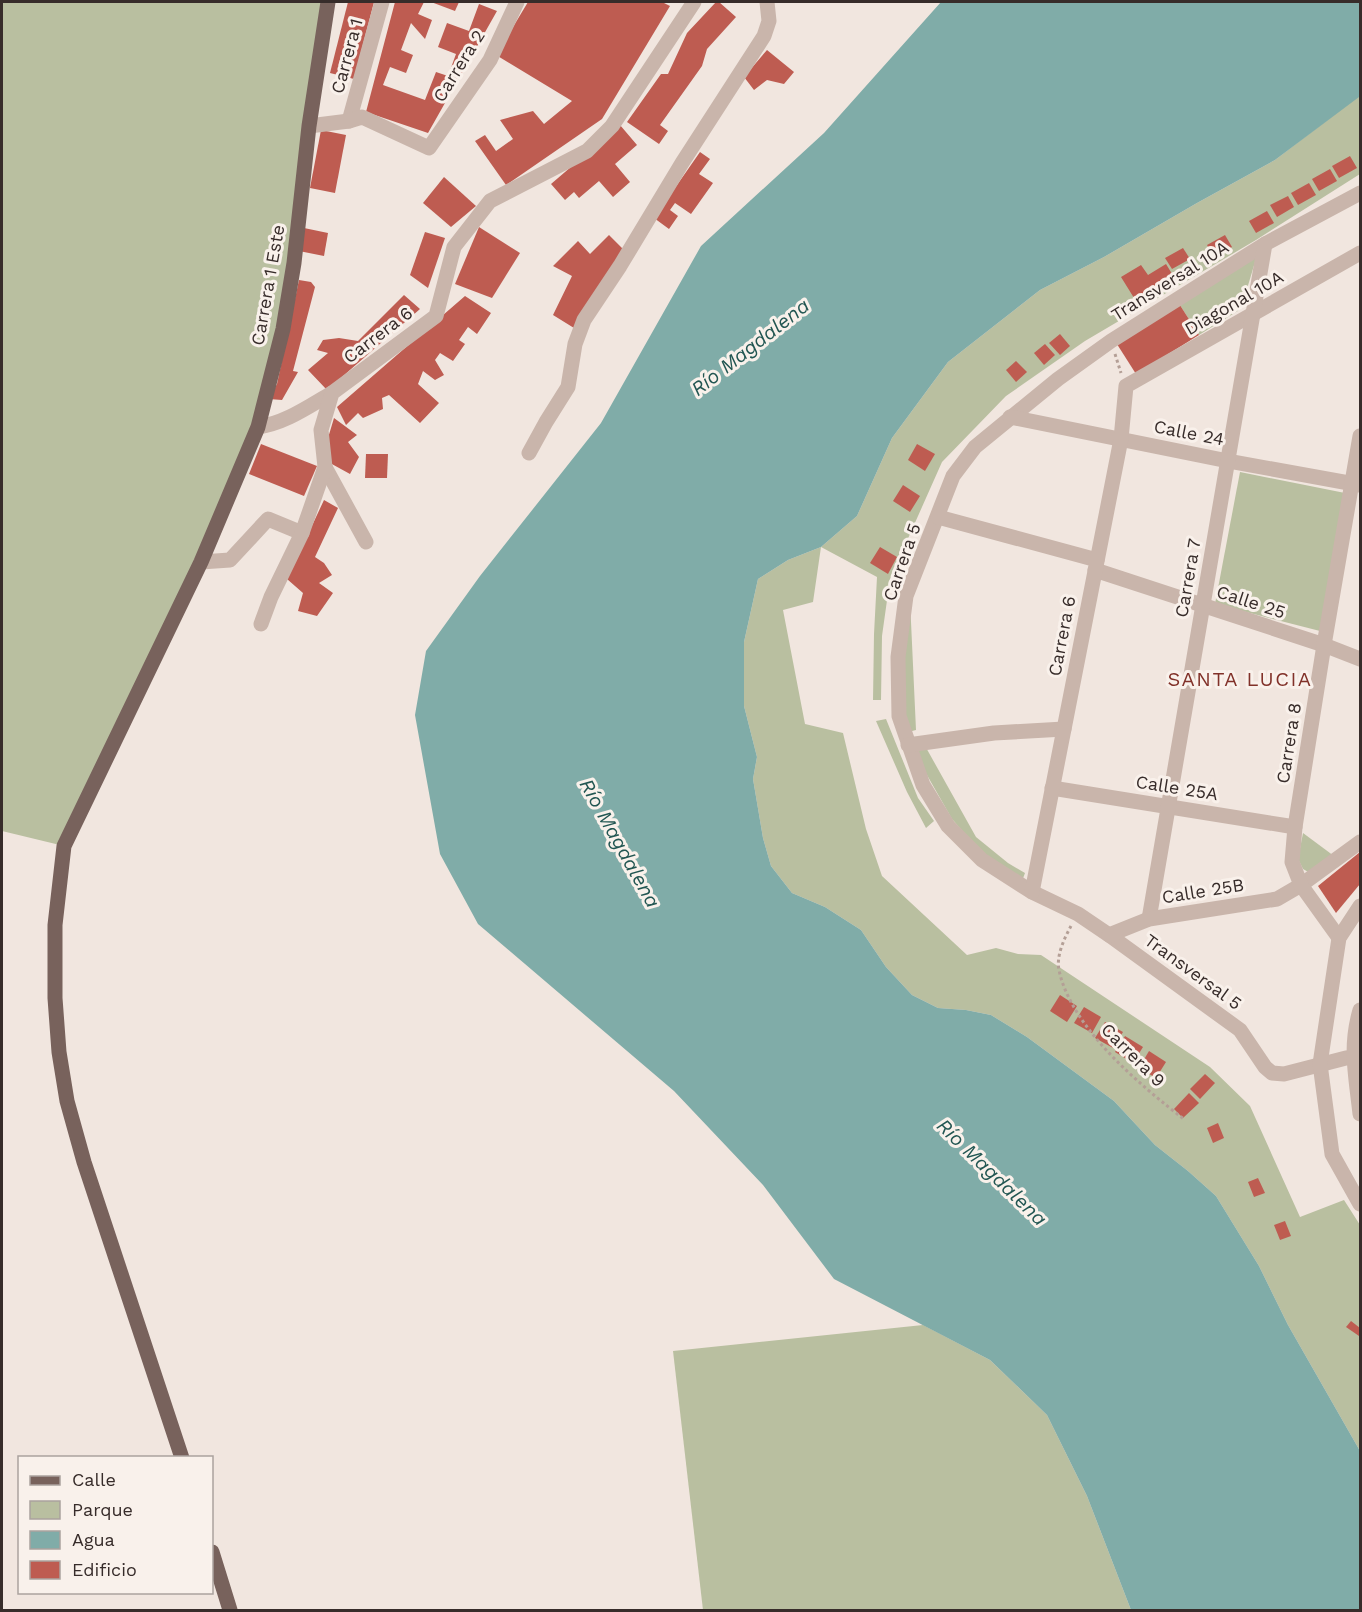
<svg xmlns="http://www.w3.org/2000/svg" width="1362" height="1612" font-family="'Work Sans',sans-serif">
<rect width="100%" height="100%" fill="#f1e6df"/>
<!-- green -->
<g fill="#b9bfa0">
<polygon points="2,2 328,2 269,381 201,562 64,846 2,831"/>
<polygon points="1360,95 1360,174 1256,240 1085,341 1006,396 942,462 890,579 882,636 881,700 873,700 874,634 877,577 821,547 813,602 783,610 805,724 843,733 866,829 882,876 967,955 996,948 1018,954 1041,955 1210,1067 1250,1106 1300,1217 1344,1200 1360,1225 1360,1451 1288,1325 1259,1266 1216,1196 1188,1171 1155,1145 1114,1101 1027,1037 991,1015 966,1010 938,1008 912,995 886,967 861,930 825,907 792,893 771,866 763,838 753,779 757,757 744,706 744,642 758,579 788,560 821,547 857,516 892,438 948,362 1040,290 1104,257 1197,203 1275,160"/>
<polygon points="1258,252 1241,309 1199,335 1178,302"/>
<polygon points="1240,472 1345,493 1320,631 1215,604"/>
<polygon points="924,535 910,600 916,730 904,733 900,594"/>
<polygon points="886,719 918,798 934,821 926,828 907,792 876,721"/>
<polygon points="924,744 976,837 1008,863 1025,873 1022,881 984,856 952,819 911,747"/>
<polygon points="1303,833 1334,856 1310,873 1303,869 1298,859"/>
<polygon points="923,1325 990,1360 1047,1415 1087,1496 1131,1610 703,1610 673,1351"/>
</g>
<!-- water -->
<polygon fill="#80aca8" points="941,2 1360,2 1359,97 1275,160 1197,203 1104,257 1040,290 948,362 892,438 857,516 821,547 788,560 758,579 744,642 744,706 757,757 753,779 763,838 771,866 792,893 825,907 861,930 886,967 912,995 938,1008 966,1010 991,1015 1027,1037 1114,1101 1155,1145 1188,1171 1216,1196 1259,1266 1288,1325 1360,1451 1360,1610 1131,1610 1087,1496 1047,1415 990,1360 834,1279 763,1185 674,1091 478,924 440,854 415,715 426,651 480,576 601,423 701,246 824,133"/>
<!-- building -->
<g fill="#be5c51">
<polygon points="348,2 374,2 354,79 330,73"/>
<polygon points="395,2 424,2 418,14 432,20 425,39 411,23 401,50 413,55 406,73 390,67 383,85 425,100 436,72 448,76 456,54 438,47 447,23 469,31 479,4 497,11 428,133 366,112"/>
<polygon points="431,2 459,2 455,11"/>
<polygon points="528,2 662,2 670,6 602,119 506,185 475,141 485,135 496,151 513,139 500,120 533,111 544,124 572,101 496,55"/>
<polygon points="716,2 719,2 736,17 707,49 702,66 660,125 668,131 659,144 627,122 661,74 668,74 687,33"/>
<polygon points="767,50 794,72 784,84 767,80 754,90 744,77"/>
<polygon points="620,125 637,145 615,164 630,182 613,197 599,181 579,198 574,192 565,200 551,184"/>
<polygon points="321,130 346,135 335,193 310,188"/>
<polygon points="700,152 710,159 699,174 713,183 691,214 675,203 670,210 678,216 669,229 654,218"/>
<polygon points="1350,156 1357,168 1339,178 1332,166"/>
<polygon points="1330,169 1337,181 1319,191 1312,179"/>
<polygon points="444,177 476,206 451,227 423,203"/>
<polygon points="1309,183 1316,195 1298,205 1291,193"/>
<polygon points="1288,196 1294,207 1277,217 1270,205"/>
<polygon points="1267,211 1274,223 1256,233 1249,221"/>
<polygon points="479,227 520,253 492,298 455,284"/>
<polygon points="304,228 328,233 324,256 299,251"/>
<polygon points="425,232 445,238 428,288 410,275"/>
<polygon points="609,235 623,249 574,328 553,315 572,276 553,266 578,241 590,254"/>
<polygon points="1225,235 1232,247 1214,257 1207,245"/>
<polygon points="1183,248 1190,259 1172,269 1165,258"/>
<polygon points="1166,264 1177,282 1139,306 1121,277 1141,265 1148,275"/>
<polygon points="299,280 311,282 315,287 293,371 298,372 282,400 269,399 277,384"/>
<polygon points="404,295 420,309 327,390 308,370 328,353 317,350 323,340 339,338 358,341"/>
<polygon points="465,296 491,313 477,334 468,327 459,340 465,344 453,361 440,353 435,360 444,375 435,380 423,371 418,384 439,403 420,423 389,395 382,398 383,409 363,418 358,413 346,425 337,407"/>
<polygon points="1178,302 1199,335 1136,374 1115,341"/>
<polygon points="1060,334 1070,346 1060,355 1049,343"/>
<polygon points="1045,344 1055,355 1044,365 1034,353"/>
<polygon points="1016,361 1027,372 1016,382 1006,370"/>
<polygon points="334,418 357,435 348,442 359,457 350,474 330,463 328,438"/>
<polygon points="261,444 317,466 304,496 249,474"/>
<polygon points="917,444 935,454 925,471 908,460"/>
<polygon points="366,454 388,454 387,478 365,478"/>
<polygon points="903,485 920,496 910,512 893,501"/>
<polygon points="324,500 338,508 315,557 324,563 332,575 319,583 333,593 317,616 298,611 303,593 287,579"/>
<polygon points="880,547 897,557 888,574 870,563"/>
<polygon points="1360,852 1360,884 1336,913 1318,886"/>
<polygon points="1060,995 1077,1006 1067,1022 1050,1011"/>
<polygon points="1084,1007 1101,1017 1092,1033 1074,1023"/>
<polygon points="1105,1022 1123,1032 1113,1048 1095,1038"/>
<polygon points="1125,1036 1143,1047 1133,1063 1115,1052"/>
<polygon points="1149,1051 1166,1062 1156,1078 1139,1068"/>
<polygon points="1205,1074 1215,1083 1200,1099 1190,1089"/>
<polygon points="1189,1093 1199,1103 1183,1118 1174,1109"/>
<polygon points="1218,1123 1224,1138 1213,1143 1207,1128"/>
<polygon points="1258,1178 1265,1193 1254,1197 1248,1182"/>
<polygon points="1285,1221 1291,1236 1280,1240 1274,1225"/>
<polygon points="1351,1321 1360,1328 1359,1336 1346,1327"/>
</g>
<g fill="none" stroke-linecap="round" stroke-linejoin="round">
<!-- path -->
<g stroke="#b49f96" stroke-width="3" stroke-dasharray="3 3" stroke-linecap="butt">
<polyline points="1115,354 1121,373"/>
<path d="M1071,926C1064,939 1056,956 1059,970C1071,1028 1140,1085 1185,1120"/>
</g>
<!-- minor -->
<g stroke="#c9b5ab" stroke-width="15">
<polyline points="349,121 382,2"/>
<polyline points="309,126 349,121 362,117 429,148 490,60 517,2"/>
<polyline points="1360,193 1265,244 1111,341 1058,379 975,447 953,476 906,596 898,657 899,716 923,785 948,826 982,860 1032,892 1078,914 1109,935 1240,1030 1265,1067 1272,1073 1284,1074 1346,1058 1360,1057"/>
<polyline points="1010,417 1228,461 1360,485"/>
<path d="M258,427C286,423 309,406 332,393"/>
<polyline points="529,453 546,422 568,387 575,344 584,320 620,266 682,163 764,36 769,21 767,2"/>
<polyline points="325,467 366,542"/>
<polyline points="938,517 1097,560"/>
<polyline points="201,562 230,560 268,519 302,533"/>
<polyline points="1095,570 1324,645 1360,659"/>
<polyline points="261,624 271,597 302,533 325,467 321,430 332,393 436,316 454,247 490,201 587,151 612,126 694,2"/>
<polyline points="908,745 994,733 1064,729"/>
<polyline points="1052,788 1295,827"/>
<polyline points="1032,892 1121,439 1126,386 1360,253"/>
<polyline points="1360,906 1339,938 1320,1064 1332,1154 1360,1204"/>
<polyline points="1149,919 1265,244"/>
<polyline points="1109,935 1149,919 1277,899 1301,885 1360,842"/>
<polyline points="1339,938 1301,885 1292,862 1295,827 1324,645 1360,436"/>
<path d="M1360,1010C1349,1048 1356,1076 1360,1114"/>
</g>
<!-- major -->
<g stroke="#78625c" stroke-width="15">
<polyline points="182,1458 84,1162 67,1101 59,1052 55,998 55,925 64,846 201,562 258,427 283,329 294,263 309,126 328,2"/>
<polyline points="212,1552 230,1610"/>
</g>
</g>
<g text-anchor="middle" stroke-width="6" stroke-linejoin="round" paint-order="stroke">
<!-- street labels -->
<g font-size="18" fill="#372c2a" stroke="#f9f1eb">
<text transform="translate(347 56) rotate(-75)" y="6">Carrera 1</text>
<text transform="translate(459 66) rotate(-58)" y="6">Carrera 2</text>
<text transform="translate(1170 281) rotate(-32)" y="6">Transversal 10A</text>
<text transform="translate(268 285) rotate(-80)" y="6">Carrera 1 Este</text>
<text transform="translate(1234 303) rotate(-30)" y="6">Diagonal 10A</text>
<text transform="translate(378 335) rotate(-37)" y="6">Carrera 6</text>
<text transform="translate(1189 433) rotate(11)" y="6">Calle 24</text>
<text transform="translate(902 562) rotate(-71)" y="6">Carrera 5</text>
<text transform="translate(1188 578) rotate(-80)" y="6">Carrera 7</text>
<text transform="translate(1251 602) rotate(18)" y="6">Calle 25</text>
<text transform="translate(1062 636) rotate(-79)" y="6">Carrera 6</text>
<text transform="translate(1289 743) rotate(-81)" y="6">Carrera 8</text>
<text transform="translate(1177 788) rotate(9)" y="6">Calle 25A</text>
<text transform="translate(1203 891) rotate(-9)" y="6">Calle 25B</text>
<text transform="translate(1193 972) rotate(36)" y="6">Transversal 5</text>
<text transform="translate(1133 1055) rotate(45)" y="6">Carrera 9</text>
</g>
<!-- water labels -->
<g font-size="20" font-style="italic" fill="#225652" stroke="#f9f1eb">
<text transform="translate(750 347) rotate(-38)" y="7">Río Magdalena</text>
<text transform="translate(620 843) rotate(61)" y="7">Río Magdalena</text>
<text transform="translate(992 1172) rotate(44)" y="7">Río Magdalena</text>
</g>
<!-- neighbourhood labels -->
<g font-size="20" letter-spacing="1.5" fill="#813129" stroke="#f9f1eb">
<text x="1240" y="686">SANTA LUCIA</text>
</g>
</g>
<!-- border -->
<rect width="1362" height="1612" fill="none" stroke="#372c2a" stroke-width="6"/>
<!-- legend -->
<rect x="18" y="1456" width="195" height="138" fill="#f9f1eb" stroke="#aba29e" stroke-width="1.5"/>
<rect x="30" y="1476" width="30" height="9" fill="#78625c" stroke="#aba29e" stroke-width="1.5"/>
<text x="72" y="1486" font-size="18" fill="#372c2a">Calle</text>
<rect x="30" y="1501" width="30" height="18" fill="#b9bfa0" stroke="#aba29e" stroke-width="1.5"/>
<text x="72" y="1516" font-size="18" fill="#372c2a">Parque</text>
<rect x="30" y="1531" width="30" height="18" fill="#80aca8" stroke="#aba29e" stroke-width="1.5"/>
<text x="72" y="1546" font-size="18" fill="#372c2a">Agua</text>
<rect x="30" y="1561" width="30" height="18" fill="#be5c51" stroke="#aba29e" stroke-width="1.5"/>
<text x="72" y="1576" font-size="18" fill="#372c2a">Edificio</text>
</svg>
